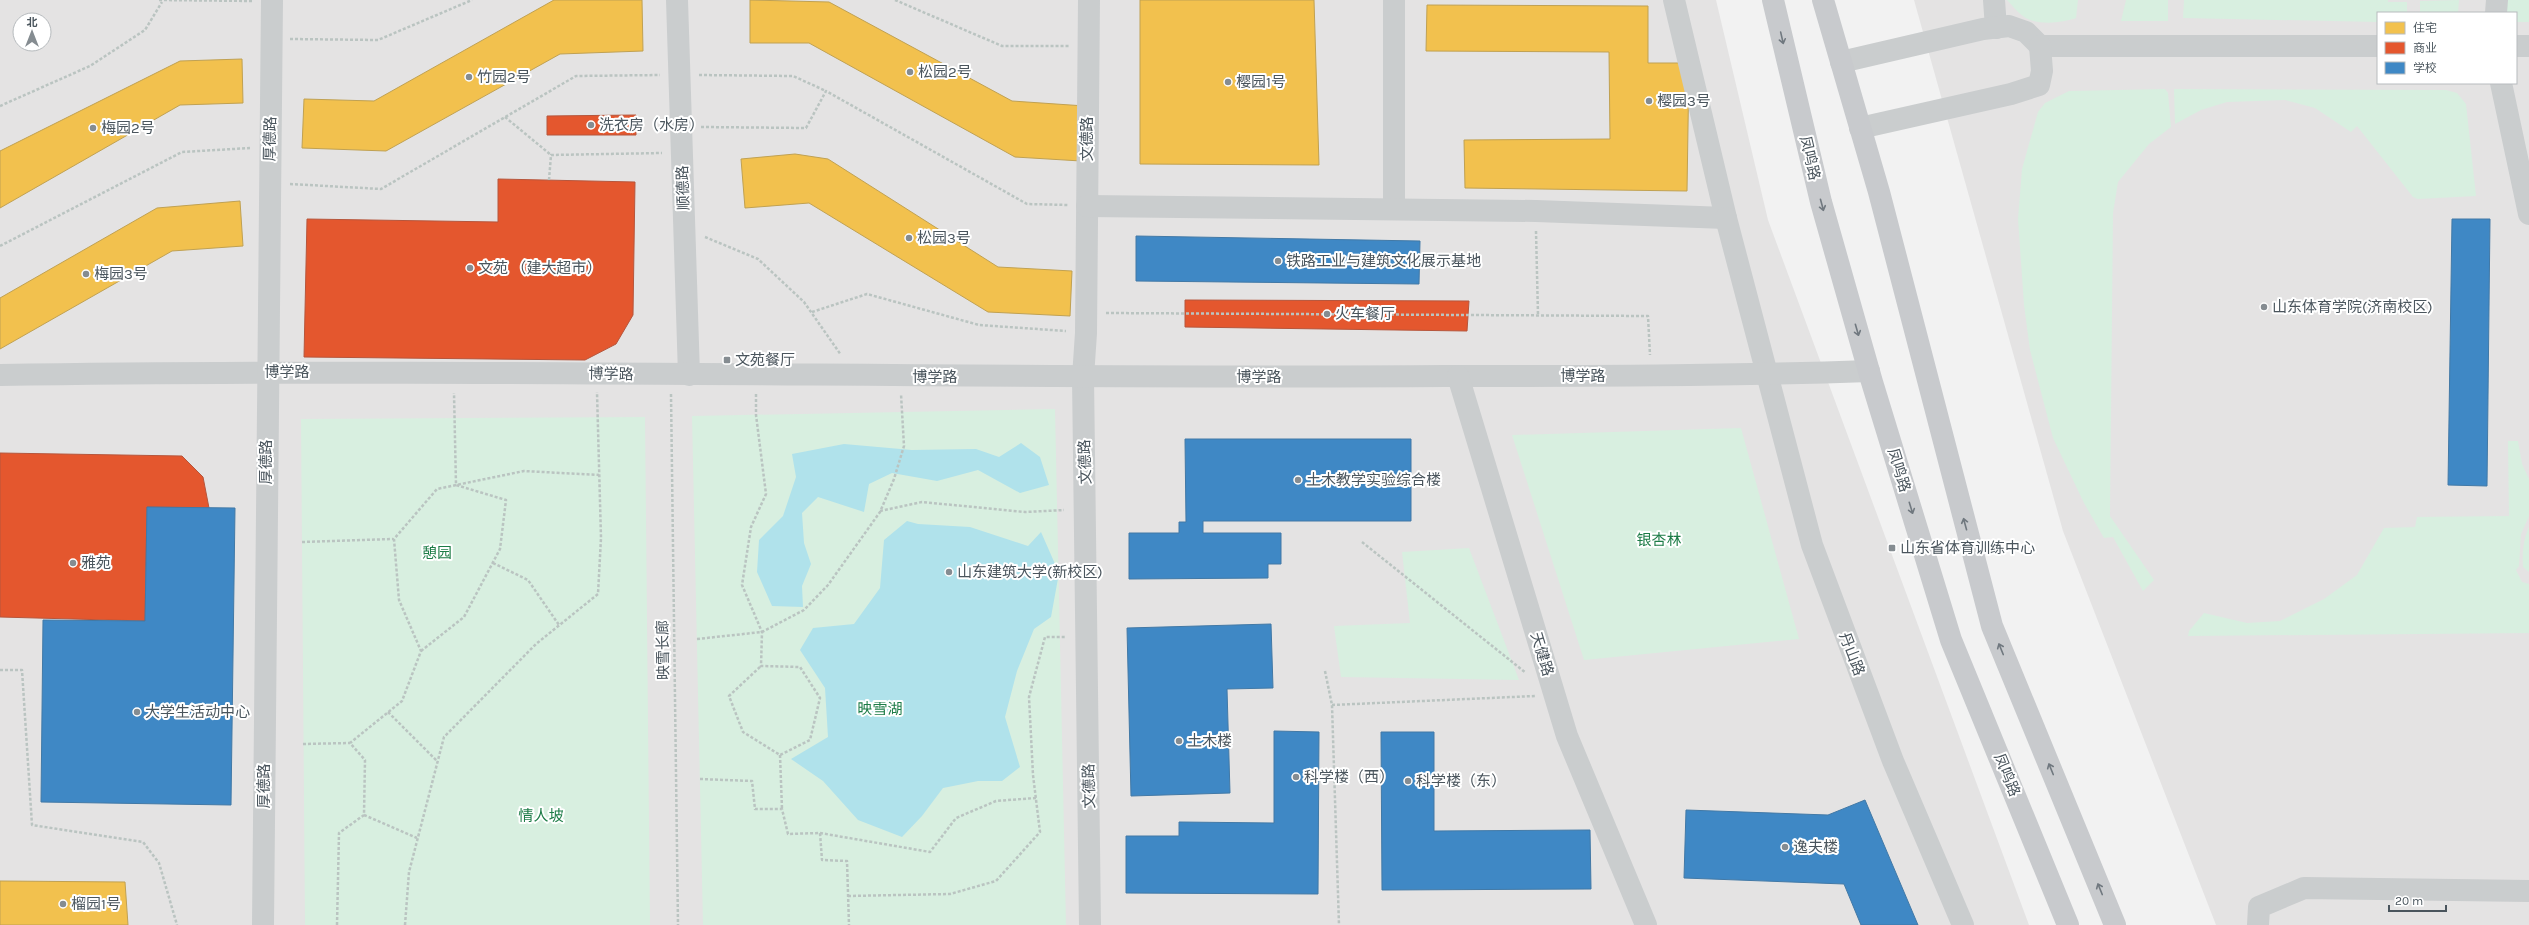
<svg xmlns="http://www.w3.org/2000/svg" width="2529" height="925" font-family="Karla,'Noto Sans SC',sans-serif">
<rect width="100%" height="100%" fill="#f2f2f2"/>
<!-- education -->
<g fill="#e4e3e3" fill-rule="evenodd">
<path d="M0,0H1716L1768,220L2029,925H0ZM20,20H44V44H20Z"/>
<path d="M1914,0H2529V925H2216L2063,531ZM2378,13H2516V83H2378Z"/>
</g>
<!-- green -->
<g fill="#d8efe0">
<path d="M2007,0H2078L2076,18C2062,23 2036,26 2023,16C2017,12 2012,5 2007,0Z"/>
<polygon points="2126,0 2168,0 2168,21 2121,21"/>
<polygon points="2184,0 2388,0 2388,2 2407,2 2407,13 2378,13 2378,22 2183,18"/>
<polygon points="2459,0 2458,13 2420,13 2420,1"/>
<polygon points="2499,0 2529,0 2529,22 2516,22 2516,13 2504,13"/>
<polygon points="2165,89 2168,93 2171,127 2149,144 2118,182 2113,213 2110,516 2154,580 2143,591 2113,537 2104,538 2084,503 2053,438 2030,350 2024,305 2018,219 2022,169 2038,112 2045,103 2069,91"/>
<polygon points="2174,89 2446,90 2457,93 2466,104 2476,196 2418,199 2413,197 2357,126 2351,132 2315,108 2285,100 2227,102 2201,110 2175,124"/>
<polygon points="1055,409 1066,925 703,925 692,416"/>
<polygon points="645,417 650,925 305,925 301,419"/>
<polygon points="1741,428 1799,639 1584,660 1512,435"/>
<polygon points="2508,441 2518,441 2522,464 2529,479 2529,516 2521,534 2519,566 2516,570 2522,582 2529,584 2529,633 2188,636 2189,631 2204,613 2247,623 2280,621 2324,599 2357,575 2384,528 2415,527 2417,517 2509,516"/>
<path d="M2529,527V572L2523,567C2522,553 2523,540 2529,527Z"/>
<polygon points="1469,548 1519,680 1341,677 1334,626 1410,623 1402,552"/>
</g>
<!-- water -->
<g fill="#b0e2eb">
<polygon points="1021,443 1040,457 1049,485 1020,493 978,470 937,481 892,473 869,484 864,512 818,497 802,513 804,543 811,564 802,586 803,607 772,606 757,572 759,540 783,516 796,477 792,454 844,444 912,450 976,449 999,457"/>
<polygon points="907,521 918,524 970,527 1028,546 1041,532 1059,573 1051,617 1034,629 1017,671 1005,717 1020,767 1002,781 978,781 943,788 922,816 902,837 858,820 823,781 791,759 828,737 825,688 800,650 813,628 854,624 880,588 884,540"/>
</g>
<!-- homes -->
<g fill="#f2c14e" stroke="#c0a152">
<polygon points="554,0 642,0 643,51 560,54 386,151 302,148 304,99 374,101"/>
<polygon points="750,0 829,2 1012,101 1085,106 1081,161 1015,157 809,43 750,43"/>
<polygon points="1140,0 1314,0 1319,165 1140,164"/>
<polygon points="1427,5 1648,6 1648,63 1689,63 1687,191 1465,188 1464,140 1610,139 1609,52 1426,51"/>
<polygon points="242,59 243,103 180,105 0,208 0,151 180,61"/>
<polygon points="795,154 828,159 998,267 1072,271 1070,316 988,312 809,203 745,208 741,159"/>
<polygon points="240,201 243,246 172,251 0,349 0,298 157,208"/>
<polygon points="0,881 125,882 128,925 0,925"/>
</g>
<!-- shops -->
<g fill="#e4572e" stroke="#b6563c">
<polygon points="636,115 636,135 547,135 547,116"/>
<polygon points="498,179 635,182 633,315 616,344 585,360 304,357 307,219 498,222"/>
<polygon points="1185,300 1469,301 1467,331 1185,327"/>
<polygon points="0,453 182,456 203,477 209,508 147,507 145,621 0,617"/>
</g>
<!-- schools -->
<g fill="#3f88c5" stroke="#4279a6">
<polygon points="2452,219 2490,219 2487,486 2448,485"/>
<polygon points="1136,236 1420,241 1419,284 1136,281"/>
<polygon points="1185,439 1411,439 1411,521 1203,521 1203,533 1281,533 1281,564 1268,564 1268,578 1129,579 1129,533 1179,533 1179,522 1186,522"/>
<polygon points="147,507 235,508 231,805 41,802 43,620 145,621"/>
<polygon points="1271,624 1273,688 1227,689 1230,793 1131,796 1127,628"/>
<polygon points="1274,731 1319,732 1318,894 1126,893 1126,836 1179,836 1179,822 1274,823"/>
<polygon points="1381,732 1434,732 1434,831 1590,830 1591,889 1382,890"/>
<polygon points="1865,800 1918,925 1861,925 1844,884 1684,878 1686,810 1828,815"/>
</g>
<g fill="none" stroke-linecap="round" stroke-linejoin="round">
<!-- path -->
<g stroke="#bac4c1" stroke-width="2.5" stroke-dasharray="3 2" stroke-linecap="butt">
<polyline points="159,0 252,1"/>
<polyline points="895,0 1002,46 1069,46"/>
<polyline points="290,39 378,40 472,0"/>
<polyline points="699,75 793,76 826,91"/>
<polyline points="0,106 90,66 145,30 162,2"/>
<polyline points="505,117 551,155"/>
<polyline points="701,127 806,128 826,91 1027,204 1068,205"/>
<polyline points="549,180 551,155 662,153"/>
<polyline points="290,184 381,189 576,76 660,75"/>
<polyline points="1536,231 1538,315"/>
<polyline points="705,237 758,259 804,302 841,355"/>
<polyline points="0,246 182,152 250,148"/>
<polyline points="812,312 867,294 979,325 1066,331"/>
<polyline points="1106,313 1648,316 1650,355"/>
<polyline points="671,394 678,925"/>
<polyline points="756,394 756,415 766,494 751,527 742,585 762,632 761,666 800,667 820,698 810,740 780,755 743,732 729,696 761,666"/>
<polyline points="880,511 922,502 1025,512 1064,510"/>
<polyline points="302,542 393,539"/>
<polyline points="1362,542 1526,673"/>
<polyline points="493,563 528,580 559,625"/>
<polyline points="697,639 762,632 804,610 828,585 880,512 894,479 904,446 901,394"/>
<polyline points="421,651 464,617 500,549 506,500 456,485 454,393"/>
<polyline points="0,670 22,670 32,825 143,842 159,863 177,925"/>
<polyline points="1325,671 1332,705 1339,925"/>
<polyline points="1332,705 1535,696"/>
<polyline points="388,712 437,761"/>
<polyline points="303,744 350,743"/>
<polyline points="780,755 782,809"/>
<polyline points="700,779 752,781 755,809 782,809 788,834 820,833 822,860 847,861 849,925"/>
<polyline points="364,815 417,838"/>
<polyline points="820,833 930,852 956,818 996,801 1036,798"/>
<polyline points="848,896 950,894 996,881 1040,832 1033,775 1029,697 1045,637 1066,637"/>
<polyline points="337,925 339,833 364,815 365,760 350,743 402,701 421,651 399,600 394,539 437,489 524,471 599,475"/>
<polyline points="405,925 409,872 444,737 536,644 598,594 601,538 597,392"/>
</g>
<!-- minor -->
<g stroke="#cacdce" stroke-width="22">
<polyline points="677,0 689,375"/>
<polyline points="1089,0 1086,333 1083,377 1090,925"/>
<polyline points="1394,0 1394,209"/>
<polyline points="1994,0 1996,28"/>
<polyline points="2496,13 2497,0"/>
<polyline points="2516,46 2529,46"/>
<polyline points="1841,62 1983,29 2009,26 2026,32 2040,46 2378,46"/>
<polyline points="2501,83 2529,214"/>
<polyline points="1860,128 2011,94 2039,85 2042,71 2040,46"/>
<polyline points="1087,206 1536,211 1726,218 1674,0"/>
<polyline points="1726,218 1812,545 1893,761 1963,925"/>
<path d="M0,375C482,368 964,379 1446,376C1587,376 1728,376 1869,371"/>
<polyline points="1458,376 1567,736 1646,925"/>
<polyline points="263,925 272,0"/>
<polyline points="2258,925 2259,907 2304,888 2529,891"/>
</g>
<!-- major -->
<g stroke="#c8cacd" stroke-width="22">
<polyline points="1773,0 1821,202 1872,382 1951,640 2068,925"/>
<polyline points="1823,0 1879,192 1992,626 2115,925"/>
</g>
</g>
<!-- one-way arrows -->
<defs><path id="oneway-shaft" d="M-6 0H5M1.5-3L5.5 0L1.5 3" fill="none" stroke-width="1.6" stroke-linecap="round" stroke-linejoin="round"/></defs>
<g stroke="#70787f">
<use href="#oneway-shaft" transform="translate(1782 38) rotate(77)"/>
<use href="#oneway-shaft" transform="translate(1822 205) rotate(75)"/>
<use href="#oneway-shaft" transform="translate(1857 330) rotate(74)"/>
<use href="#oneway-shaft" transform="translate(1911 508) rotate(73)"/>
<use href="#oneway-shaft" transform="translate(1965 524) rotate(-105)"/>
<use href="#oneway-shaft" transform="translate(2001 649) rotate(-112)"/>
<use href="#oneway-shaft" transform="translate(2051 769) rotate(-112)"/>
<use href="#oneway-shaft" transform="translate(2100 889) rotate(-112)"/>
</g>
<!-- markers -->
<g fill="#858c91" stroke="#fff" stroke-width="1.5">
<circle cx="910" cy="72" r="4"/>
<circle cx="469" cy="77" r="4"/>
<circle cx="1228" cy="82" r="4"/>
<circle cx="1649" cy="101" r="4"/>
<circle cx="591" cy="125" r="4"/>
<circle cx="93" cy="128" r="4"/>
<circle cx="909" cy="238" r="4"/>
<circle cx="1278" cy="261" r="4"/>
<circle cx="470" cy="268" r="4"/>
<circle cx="86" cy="274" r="4"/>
<circle cx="2264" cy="307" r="4"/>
<circle cx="1327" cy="314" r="4"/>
<rect x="723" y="356" width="8" height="8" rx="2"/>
<circle cx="1298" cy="480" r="4"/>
<rect x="1888" y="544" width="8" height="8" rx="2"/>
<circle cx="73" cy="563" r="4"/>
<circle cx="949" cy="572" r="4"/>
<circle cx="137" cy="712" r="4"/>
<circle cx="1179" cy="741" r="4"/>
<circle cx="1296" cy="777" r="4"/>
<circle cx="1408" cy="781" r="4"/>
<circle cx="1785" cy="847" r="4"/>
<circle cx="63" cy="904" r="4"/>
</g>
<g text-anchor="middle" stroke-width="4" stroke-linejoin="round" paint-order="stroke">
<!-- poi labels -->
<g font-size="15" fill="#4a555d" stroke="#fff" text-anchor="start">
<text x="918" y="77">松园2号</text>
<text x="477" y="82">竹园2号</text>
<text x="1236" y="87">樱园1号</text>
<text x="1657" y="106">樱园3号</text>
<text x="599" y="130">洗衣房（水房）</text>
<text x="101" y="133">梅园2号</text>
<text x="917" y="243">松园3号</text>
<text x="1286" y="266">铁路工业与建筑文化展示基地</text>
<text x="478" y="273">文苑 （建大超市）</text>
<text x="94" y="279">梅园3号</text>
<text x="2272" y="312">山东体育学院(济南校区)</text>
<text x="1335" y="319">火车餐厅</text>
<text x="735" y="365">文苑餐厅</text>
<text x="1306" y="485">土木教学实验综合楼</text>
<text x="1900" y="553">山东省体育训练中心</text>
<text x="81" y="568">雅苑</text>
<text x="957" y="577">山东建筑大学(新校区)</text>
<text x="145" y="717">大学生活动中心</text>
<text x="1187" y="746">土木楼</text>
<text x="1304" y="782">科学楼（西）</text>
<text x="1416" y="786">科学楼（东）</text>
<text x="1793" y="852">逸夫楼</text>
<text x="71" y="909">榴园1号</text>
</g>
<!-- street labels -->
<g font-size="15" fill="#4a555d" stroke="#fff">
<text transform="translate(270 139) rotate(-89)" y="5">厚德路</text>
<text transform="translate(1087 139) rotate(-90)" y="5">文德路</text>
<text transform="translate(1810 158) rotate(77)" y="5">凤鸣路</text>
<text transform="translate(683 188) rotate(-92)" y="5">顺德路</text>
<text x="287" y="377">博学路</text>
<text transform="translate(611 374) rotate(1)" y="5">博学路</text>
<text x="1583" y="381">博学路</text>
<text x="935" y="382">博学路</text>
<text x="1259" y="382">博学路</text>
<text transform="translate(266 462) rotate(-90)" y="5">厚德路</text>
<text transform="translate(1085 462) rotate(-92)" y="5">文德路</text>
<text transform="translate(1899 470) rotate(73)" y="5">凤鸣路</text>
<text transform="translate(663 650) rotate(-91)" y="5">映雪长廊</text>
<text transform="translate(1542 654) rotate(73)" y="5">天健路</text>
<text transform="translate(1852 654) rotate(69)" y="5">丹山路</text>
<text transform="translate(2007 775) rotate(68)" y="5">凤鸣路</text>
<text transform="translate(264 786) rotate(-90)" y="5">厚德路</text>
<text transform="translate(1089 786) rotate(-91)" y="5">文德路</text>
</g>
<!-- park labels -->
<g font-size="15" fill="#1d7c47" stroke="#fff">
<text x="1659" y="545">银杏林</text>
<text x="437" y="558">憩园</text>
<text x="880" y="714">映雪湖</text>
<text x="541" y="821">情人坡</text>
</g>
</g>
<!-- legend -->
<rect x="2377" y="12" width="140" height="72" fill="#ffffff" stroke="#b7bbbe"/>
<rect x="2385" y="22" width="20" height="12" fill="#f2c14e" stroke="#b7bbbe"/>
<text x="2413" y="32" font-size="12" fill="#4a555d">住宅</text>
<rect x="2385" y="42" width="20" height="12" fill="#e4572e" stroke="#b7bbbe"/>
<text x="2413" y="52" font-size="12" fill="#4a555d">商业</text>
<rect x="2385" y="62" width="20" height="12" fill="#3f88c5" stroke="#b7bbbe"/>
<text x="2413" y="72" font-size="12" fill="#4a555d">学校</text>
<!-- north arrow -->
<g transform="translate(32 32)"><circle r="19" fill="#ffffff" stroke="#b7bbbe"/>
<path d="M0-3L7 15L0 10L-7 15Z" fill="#858c91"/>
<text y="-6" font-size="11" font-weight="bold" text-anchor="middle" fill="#4a555d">北</text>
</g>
<!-- scale -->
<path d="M2389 905v6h57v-6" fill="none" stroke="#4a555d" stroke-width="2"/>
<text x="2395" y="905" font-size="12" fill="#4a555d" stroke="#ffffff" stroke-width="3" paint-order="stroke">20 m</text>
</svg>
